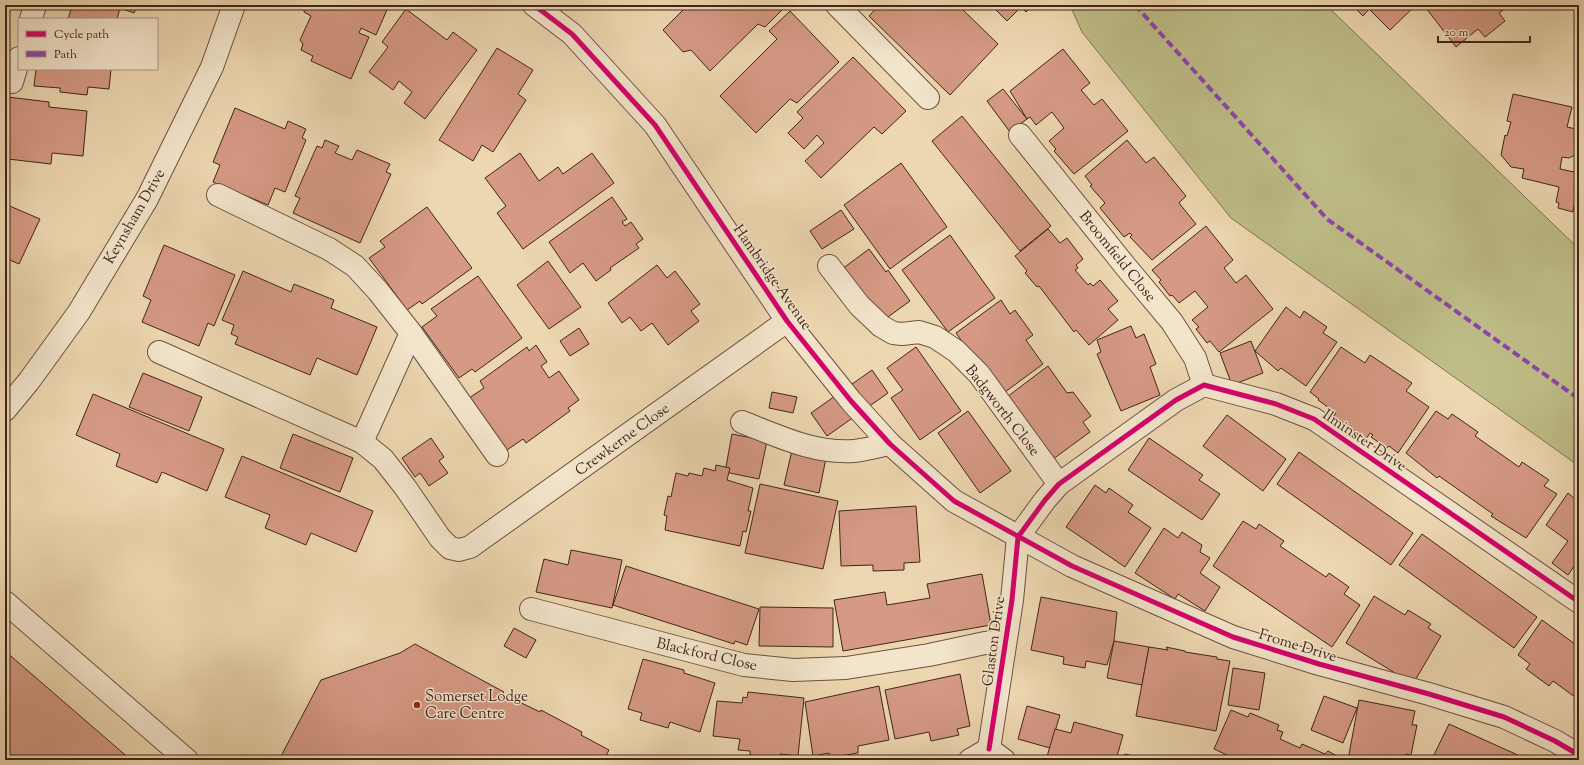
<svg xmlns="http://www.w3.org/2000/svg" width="1584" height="765" font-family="'Sorts Mill Goudy',serif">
<rect width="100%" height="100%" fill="#edd7b0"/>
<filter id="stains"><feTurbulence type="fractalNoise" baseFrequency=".005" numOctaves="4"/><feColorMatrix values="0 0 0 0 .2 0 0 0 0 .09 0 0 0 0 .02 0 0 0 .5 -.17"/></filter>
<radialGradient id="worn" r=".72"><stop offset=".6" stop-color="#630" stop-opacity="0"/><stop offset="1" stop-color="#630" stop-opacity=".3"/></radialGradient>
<!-- green -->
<polygon fill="#bebd87" stroke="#807150" points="1070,5 1326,5 1579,249 1579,466 1231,218 1082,32"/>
<!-- building -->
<g fill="#d59984" stroke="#41251a">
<polygon points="59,5 137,5 134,13 120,8 117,19 68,19 71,9"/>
<polygon points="305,5 389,5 376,35 361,28 359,33 369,37 351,79 311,61 313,56 301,50 303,44 300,40 311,16 304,12"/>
<polygon points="688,5 787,5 765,27 758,24 710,71 691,50 683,52 663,30"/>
<polygon points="879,5 958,5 998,44 950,95 869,16"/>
<polygon points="991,5 1033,5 1026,12 1021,7 1007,21"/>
<polygon points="1352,5 1416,5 1390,30 1369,9 1363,16"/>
<polygon points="1430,5 1510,5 1499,13 1505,21 1485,37 1478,29 1456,47 1426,8"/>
<polygon points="406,9 447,40 453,32 477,50 425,119 404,103 412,92 399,81 393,90 369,72 388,47 382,42"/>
<polygon points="790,11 839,62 797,103 790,99 756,133 720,96 777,39 769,31"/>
<polygon points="497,48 533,70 518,94 526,100 493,152 482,145 473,161 439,140"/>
<polygon points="1063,49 1090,83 1081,90 1094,105 1102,99 1128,131 1074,174 1054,151 1056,149 1049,141 1064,128 1052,112 1036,125 1030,117 1027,119 1010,91"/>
<polygon points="853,57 906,111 882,134 874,127 821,178 805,161 824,143 817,135 804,149 788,133 803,118 797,112"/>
<polygon points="36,69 111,69 109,89 88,87 87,95 60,92 60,88 34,86"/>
<polygon points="1003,89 1027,119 1010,132 987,101"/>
<polygon points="1513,94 1572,107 1567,127 1576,129 1579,134 1575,155 1569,158 1562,157 1560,169 1579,173 1579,206 1574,205 1573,212 1558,208 1559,203 1556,202 1559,187 1522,178 1524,169 1511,167 1501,155 1505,135 1507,136 1511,122 1507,121"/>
<polygon points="8,97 49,102 49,107 87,111 83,156 52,153 51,164 8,159 9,146 5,146"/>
<polygon points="235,108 285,129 288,121 306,129 302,138 306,140 285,192 275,188 268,205 213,182 220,165 213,162"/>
<polygon points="962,116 1051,226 1020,251 932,141"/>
<polygon points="325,140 339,146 335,153 352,160 357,150 390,164 386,172 391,174 360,243 293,213 300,198 295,196 317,146 322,148"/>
<polygon points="1127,140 1146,163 1154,157 1186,196 1179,203 1196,224 1152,260 1130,237 1132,235 1130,233 1124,237 1100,208 1105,203 1090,186 1092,185 1085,176"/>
<polygon points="520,153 539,181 558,167 563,174 592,153 614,183 523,249 497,213 506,206 485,178"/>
<polygon points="901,163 947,227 890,269 844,205"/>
<polygon points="612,197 627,219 622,222 625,226 631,222 643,239 636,244 639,248 610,268 611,270 596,281 583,263 570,273 549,242"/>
<polygon points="5,204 40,219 19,264 5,258"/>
<polygon points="427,207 472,268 422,304 420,301 407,310 369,258 385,247 380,241"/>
<polygon points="841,210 854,229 822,249 810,231"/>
<polygon points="1206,226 1233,260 1224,268 1236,283 1246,275 1273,309 1219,352 1210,341 1207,343 1196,329 1199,327 1192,320 1208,307 1195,291 1179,303 1172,295 1170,296 1159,282 1161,280 1152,270"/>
<polygon points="1048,229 1060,243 1067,238 1083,259 1076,265 1078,268 1075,270 1088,285 1090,283 1093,286 1100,280 1118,301 1108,309 1118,320 1089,345 1076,330 1074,332 1039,286 1037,287 1025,273 1027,271 1015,256"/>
<polygon points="950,235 995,298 948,332 902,270"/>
<polygon points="164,245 235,275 214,326 208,323 199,346 142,322 151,300 143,296"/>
<polygon points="869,249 886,272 888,270 910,301 881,322 838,272"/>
<polygon points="548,261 581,307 549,329 517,285"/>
<polygon points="657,265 667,278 675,271 700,304 691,311 699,321 668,345 652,323 641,331 630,317 622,323 608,303"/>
<polygon points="243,271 291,292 294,284 334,300 331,308 377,327 357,375 317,358 310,375 235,344 238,337 231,334 234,325 222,320"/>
<polygon points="478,276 522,338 475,372 472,369 459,378 422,327 437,316 431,309"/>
<polygon points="1001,300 1010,314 1015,310 1033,335 1026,340 1043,364 1001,395 956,333"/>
<polygon points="1286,307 1300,318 1304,311 1327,327 1323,333 1337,342 1306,386 1281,368 1278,371 1255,351"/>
<polygon points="1131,326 1136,338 1144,334 1156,364 1150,367 1160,395 1121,411 1097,354 1101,352 1097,340"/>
<polygon points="579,328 589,344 570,356 560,341"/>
<polygon points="1251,341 1263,373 1232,385 1220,353"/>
<polygon points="536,345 547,362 541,366 549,378 559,371 579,400 568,408 570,411 526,443 523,439 507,450 469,398 484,388 480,381 527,347 529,351"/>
<polygon points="916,347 961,411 920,440 891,398 903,390 887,368"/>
<polygon points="1341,347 1365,363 1370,355 1412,383 1406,391 1429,407 1398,453 1389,446 1387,448 1371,437 1373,435 1370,433 1366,439 1333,417 1336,413 1318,400 1319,399 1310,392"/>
<polygon points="1048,366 1067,393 1073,392 1091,416 1083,422 1090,432 1049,462 1003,400"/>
<polygon points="872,370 888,393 827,436 811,413"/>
<polygon points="143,373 202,397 189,431 129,407"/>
<polygon points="772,392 797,397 793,413 769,408"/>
<polygon points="93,394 224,449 207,491 162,472 157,483 116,466 120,454 76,435"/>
<polygon points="968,411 1011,471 980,493 938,433"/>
<polygon points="1436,411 1448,419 1452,414 1478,432 1475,436 1519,467 1522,462 1549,480 1544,486 1557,494 1526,538 1491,516 1493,514 1439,476 1437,478 1406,453"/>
<polygon points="1227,415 1286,459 1263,491 1203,446"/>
<polygon points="293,434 353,458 340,492 280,468"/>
<polygon points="732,434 767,441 759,479 725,472"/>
<polygon points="431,438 444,457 439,461 448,473 429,486 420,473 415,477 402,458"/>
<polygon points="1149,438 1203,475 1199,480 1220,494 1202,520 1128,470"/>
<polygon points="792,450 826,458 819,493 784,485"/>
<polygon points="1299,452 1413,533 1391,565 1277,484"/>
<polygon points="242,456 373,511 356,552 311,533 306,545 265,528 270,515 225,497"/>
<polygon points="716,465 730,468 727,480 753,488 748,511 751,511 746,532 743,531 740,546 665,530 667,516 664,515 668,496 671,497 676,473 688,476 689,473 702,476 704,468 715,471"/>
<polygon points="760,484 838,501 823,569 745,553"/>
<polygon points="1095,485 1106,493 1109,488 1133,505 1128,512 1151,528 1125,567 1066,527"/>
<polygon points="1568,493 1575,499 1579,494 1579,559 1568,575 1552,563 1568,541 1546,525"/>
<polygon points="916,506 920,562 904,563 904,570 873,571 873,565 841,566 839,511"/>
<polygon points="1243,521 1256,529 1259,524 1284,541 1280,546 1326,577 1329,573 1349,587 1344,594 1360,605 1332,647 1213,566"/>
<polygon points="1164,528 1178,538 1182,532 1202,545 1200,552 1210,558 1200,573 1220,587 1205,611 1178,594 1175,599 1135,573"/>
<polygon points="1422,534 1537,617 1514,648 1399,565"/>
<polygon points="571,550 622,560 612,608 536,592 544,559 568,565"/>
<polygon points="626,566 759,609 747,645 735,641 734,644 613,605"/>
<polygon points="982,574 991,625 843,651 834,600 885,592 887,605 930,598 927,584"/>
<polygon points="1374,596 1405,615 1408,610 1431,624 1428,628 1441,636 1413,684 1346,643"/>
<polygon points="1041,597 1117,612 1114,641 1107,665 1086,661 1085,668 1063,664 1064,657 1031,650"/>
<polygon points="760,607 833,608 833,647 759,646"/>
<polygon points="1542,620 1579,647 1579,700 1553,681 1549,686 1526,669 1530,664 1518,655"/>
<polygon points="514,628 536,640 526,658 504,646"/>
<polygon points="1114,641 1149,647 1142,685 1107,678"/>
<polygon points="415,644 504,692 501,695 509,700 511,698 540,712 541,710 582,732 581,735 609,750 604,760 279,760 321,680 400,653"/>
<polygon points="1149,647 1168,650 1166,647 1185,651 1185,652 1217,657 1217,659 1230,661 1216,731 1136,716"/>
<polygon points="5,651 131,760 5,760"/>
<polygon points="643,659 684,670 684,673 715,683 700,732 670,722 668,728 640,720 642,713 628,709"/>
<polygon points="1233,668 1265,673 1259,710 1228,705"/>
<polygon points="960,674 970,726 957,729 959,735 931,741 929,732 895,739 885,690"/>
<polygon points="879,686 889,740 858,746 858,753 829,758 829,753 813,756 805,702"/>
<polygon points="748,692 804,698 798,756 780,754 779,758 750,755 750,751 738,750 740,739 713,736 717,701 742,703 743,697 747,698"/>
<polygon points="1324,696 1357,708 1343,743 1311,730"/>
<polygon points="1359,700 1415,711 1412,725 1417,725 1411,755 1406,754 1405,760 1348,760"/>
<polygon points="1027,706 1060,715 1050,748 1018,739"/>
<polygon points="1231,710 1248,717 1250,713 1279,725 1277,730 1283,732 1280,739 1300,748 1302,744 1325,754 1328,751 1344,760 1238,760 1214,749"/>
<polygon points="1074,722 1123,735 1116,760 1046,760 1055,729 1071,733"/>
<polygon points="1449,724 1520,756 1518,760 1440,760 1433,757"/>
<polygon points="1125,754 1148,760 1123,760"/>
</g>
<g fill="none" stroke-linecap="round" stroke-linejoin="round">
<defs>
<g id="minor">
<polyline points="534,5 572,34 655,125 787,321 851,401 890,444 954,501 1072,566 1233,637 1319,664 1429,694 1504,717 1555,741 1579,755"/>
<polyline points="837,5 928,98"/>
<polyline points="31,19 35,5"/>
<polyline points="12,82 19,58"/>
<polyline points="1020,135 1126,267 1172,322 1195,358 1204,385"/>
<polyline points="218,195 329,249 355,266 378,291 411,333 497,455"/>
<polyline points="829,266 859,305 881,326 893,333 902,334 919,332 935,337 956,351 979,374 1059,484"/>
<polyline points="159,352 362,442 383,459 405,487 440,538 450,548 459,550 470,547 787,321"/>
<polyline points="5,410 29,381 79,312 147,199 212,67 234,5"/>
<path d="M742,422C778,436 815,454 854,451C866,450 878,446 890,444"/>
<polyline points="362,442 411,333"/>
<polyline points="5,602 187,760"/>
<polyline points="531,609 744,665 793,670 846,668 929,655 985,643 1005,641"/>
<polyline points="989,749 1012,600 1018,537 1045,500 1059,484 1176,400 1204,385 1276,404 1314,419 1579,602"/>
<polyline points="989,749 1004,760"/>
<polyline points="970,760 989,749"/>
</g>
</defs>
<!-- minor casing -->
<use href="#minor" stroke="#6c5240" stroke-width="24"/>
<!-- minor -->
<use href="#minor" stroke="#f3e5cc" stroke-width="22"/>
<!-- quiet -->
<polyline stroke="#8e44ad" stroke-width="4" stroke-dasharray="8 4" stroke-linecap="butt" points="1135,5 1327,219 1579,399"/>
<defs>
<g id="cycleway">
<polyline points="534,5 572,34 655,125 787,321 851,401 890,444 954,501 1072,566 1233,637 1319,664 1429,694 1504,717 1555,741 1579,755"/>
<polyline points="989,749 1012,600 1018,537 1045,500 1059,484 1176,400 1204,385 1276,404 1314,419 1579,602"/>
</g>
</defs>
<!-- cycleway casing -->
<use href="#cycleway" stroke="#f3e5cc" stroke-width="8"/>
<!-- cycleway -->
<use href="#cycleway" stroke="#d6006c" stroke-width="5"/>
</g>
<!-- markers -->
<circle fill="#8f2418" stroke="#f3e5cc" stroke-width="1.5" cx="417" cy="705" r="4"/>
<g text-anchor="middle" stroke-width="3" stroke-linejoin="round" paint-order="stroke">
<!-- street labels -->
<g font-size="15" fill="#41251a" stroke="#f3e5cc">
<text transform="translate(134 216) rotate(-60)" y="5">Keynsham Drive</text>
<text transform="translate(1118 256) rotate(51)" y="5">Broomfield Close</text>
<text transform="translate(773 277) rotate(55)" y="5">Hambridge Avenue</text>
<text transform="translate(1003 410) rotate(52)" y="5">Badgworth Close</text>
<text transform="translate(622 439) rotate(-36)" y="5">Crewkerne Close</text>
<text transform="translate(1365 440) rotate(34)" y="5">Ilminster Drive</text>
<text transform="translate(993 641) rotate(-82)" y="5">Glaston Drive</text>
<text transform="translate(1298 645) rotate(17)" y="5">Frome Drive</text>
<text transform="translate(707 654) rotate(13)" y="5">Blackford Close</text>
</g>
<!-- poi labels -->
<g font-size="15" fill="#41251a" stroke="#f3e5cc" text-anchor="start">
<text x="425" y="701">Somerset Lodge<tspan x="425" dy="17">Care Centre</tspan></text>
</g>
</g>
<!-- margin -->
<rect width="1584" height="765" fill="none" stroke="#edd7b0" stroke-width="20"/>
<rect x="6" y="6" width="1572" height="753" fill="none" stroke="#41251a" stroke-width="2"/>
<rect x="10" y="10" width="1564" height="745" fill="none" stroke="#41251a"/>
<!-- legend -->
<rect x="18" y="18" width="140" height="52" fill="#f3e5cc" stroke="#ac9885"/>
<rect x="26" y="31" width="20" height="6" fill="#d6006c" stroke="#ac9885"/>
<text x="54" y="38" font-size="12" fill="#41251a">Cycle path</text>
<rect x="26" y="51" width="20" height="6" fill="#8e44ad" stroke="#ac9885"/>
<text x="54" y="58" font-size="12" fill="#41251a">Path</text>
<!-- scale -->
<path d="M1438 36v6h92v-6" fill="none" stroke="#41251a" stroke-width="2"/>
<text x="1444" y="36" font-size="12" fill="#41251a" stroke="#f3e5cc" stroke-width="3" paint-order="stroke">20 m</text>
<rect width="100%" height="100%" filter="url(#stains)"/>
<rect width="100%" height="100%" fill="url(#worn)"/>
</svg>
